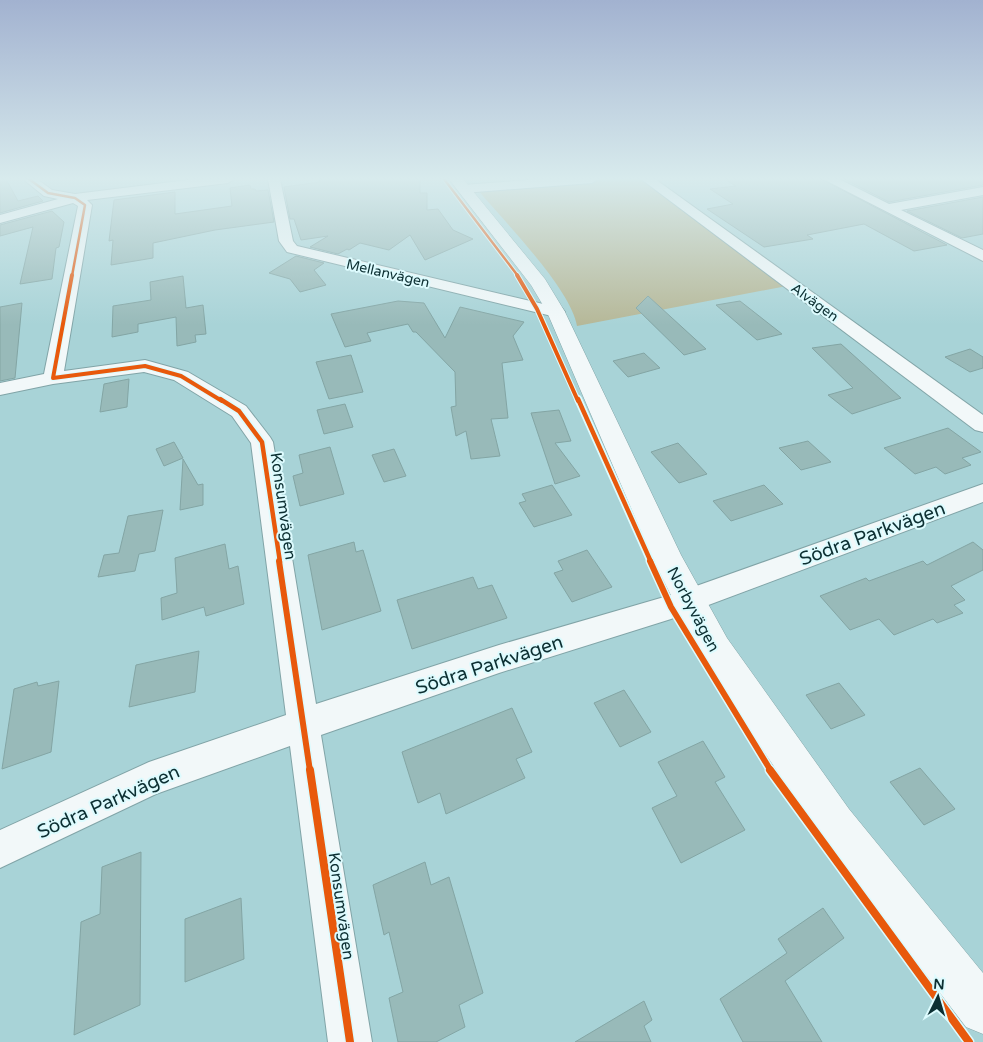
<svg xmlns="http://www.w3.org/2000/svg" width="983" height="1042" font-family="'Varela Round',sans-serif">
<rect width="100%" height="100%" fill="#a8d3d7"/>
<!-- green -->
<path fill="#b6b898" d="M592,179H647L792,285L577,326C571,289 504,221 477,189Z"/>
<!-- building -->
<g fill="#98bab9" stroke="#83a5a4">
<polygon points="0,179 6,179 18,201 38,196 43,201 0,213"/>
<polygon points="319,179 420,179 420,193 427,193 427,210 438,209 453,230 473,239 425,260 410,235 389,250 360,243 349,250 347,249 338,254 310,247 328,236 301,240 294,219 290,219 284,187 320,182"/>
<polygon points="724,179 821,179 947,245 914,251 864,224 807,235 813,239 764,247 707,209 733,204 710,189 736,186"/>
<polygon points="844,179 983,179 983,185 889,202"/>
<polygon points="250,185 251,189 255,189 256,191 268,190 274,222 215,230 153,243 153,258 111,265 113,240 109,241 114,200 175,192 175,214 232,206 230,188"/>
<polygon points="983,197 983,234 962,238 907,211"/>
<polygon points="52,211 64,222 59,247 56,248 52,279 20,284 33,227 0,236 0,225"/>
<polygon points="296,256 324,263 314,270 326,285 300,292 290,279 269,273"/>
<polygon points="183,276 186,308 203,305 206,334 195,335 196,342 177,346 176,317 138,324 138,332 112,337 113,306 151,300 150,282"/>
<polygon points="648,296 706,349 684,355 636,308"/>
<polygon points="398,301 424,303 445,338 460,307 524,322 513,336 523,360 502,363 508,418 491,419 500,456 471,459 466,431 456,436 451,407 456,406 455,372 416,332 413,332 408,324 367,333 371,341 345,347 331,314"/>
<polygon points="740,301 782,334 757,340 716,305"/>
<polygon points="22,303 15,378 0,381 0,307"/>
<polygon points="841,344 901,398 852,414 828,395 853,388 812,348"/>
<polygon points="970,349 983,357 983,368 970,372 945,357"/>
<polygon points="644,353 660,368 628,377 613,361"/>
<polygon points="351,355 363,392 329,399 316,362"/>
<polygon points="129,379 127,407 100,412 104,384"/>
<polygon points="345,404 353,427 324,434 317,410"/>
<polygon points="559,410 571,441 555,443 580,476 555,484 531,413"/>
<polygon points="948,428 981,452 962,458 971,465 945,474 936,467 915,474 884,448"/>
<polygon points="808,441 831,462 801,470 779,448"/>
<polygon points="174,442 183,458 164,466 156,449"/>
<polygon points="678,443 707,474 679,483 651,452"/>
<polygon points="330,447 344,494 300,506 293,476 303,473 299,455"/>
<polygon points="394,449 406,476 384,482 372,455"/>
<polygon points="183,459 198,485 203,484 203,505 180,510"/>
<polygon points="552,485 572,515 534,527 519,503 526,501 522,494"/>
<polygon points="764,485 783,504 731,521 713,501"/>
<polygon points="163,510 155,551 139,554 135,571 98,577 104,555 119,553 128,516"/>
<polygon points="354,542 356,552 363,550 381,611 322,630 308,555"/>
<polygon points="973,542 983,550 983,570 951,586 965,600 954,605 963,613 937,623 933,619 894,635 879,619 850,630 820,596 866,578 869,581 923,561 927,565"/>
<polygon points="225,544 229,569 238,566 244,604 206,616 204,607 162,620 161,598 177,593 175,558"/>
<polygon points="587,550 612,587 572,602 554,573 563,570 558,561"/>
<polygon points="473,577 478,589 492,585 507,618 412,649 397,600"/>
<polygon points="199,651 195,692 129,707 136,665"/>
<polygon points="59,681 51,752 2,769 14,689 37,682 38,686"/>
<polygon points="839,683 865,715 831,729 806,695"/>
<polygon points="624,690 651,732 620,747 594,703"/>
<polygon points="512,708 532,752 516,759 525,778 446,814 440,793 418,803 402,752"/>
<polygon points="703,741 725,777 715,782 745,830 681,863 652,808 677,796 658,762"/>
<polygon points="920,768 955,809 924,825 890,782"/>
<polygon points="141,852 140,1005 74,1035 81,922 100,914 102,867"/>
<polygon points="425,862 431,885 449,877 483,993 459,1005 465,1027 436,1042 398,1042 389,998 403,992 389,932 384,935 373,885"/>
<polygon points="241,898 244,959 185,982 185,919"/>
<polygon points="823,908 844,938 785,981 822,1042 743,1042 720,999 787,953 778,939"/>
<polygon points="644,1001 652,1020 644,1026 651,1042 575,1042"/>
</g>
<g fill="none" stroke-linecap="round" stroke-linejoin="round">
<defs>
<g id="street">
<polygon points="23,179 37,179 52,190 75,194 196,179 234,179 228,183 87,200 92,205 64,371 145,360 188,372 246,406 270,437 273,442 316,704 499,645 671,595 983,484 983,502 671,619 499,673 321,735 372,1042 328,1042 290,746 156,794 0,868 0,830 149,762 286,715 251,443 232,416 174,380 144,372 53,384 0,395 0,383 44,374 78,206 73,203 0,223 0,215 58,199 44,196"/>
<polygon points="268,179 280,179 293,241 297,246 556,307 562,308 565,312 562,316 556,317 287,252 279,241"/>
<polygon points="541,179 598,179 592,183 463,193 457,189 463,185"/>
<polygon points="641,179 655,179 983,415 983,432 975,430"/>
<polygon points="823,179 839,179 889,204 983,187 983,195 901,210 983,250 983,261"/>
</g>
<polygon id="secondary" points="449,179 463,179 545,279 565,312 681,555 727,638 849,809 983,973 983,1034 966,1027 821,837 703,660 653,559 547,312 531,285"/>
</defs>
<!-- street casing -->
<use href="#street" stroke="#81a4a7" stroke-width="2"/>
<!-- secondary casing -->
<use href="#secondary" stroke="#81a4a7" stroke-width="1"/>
<!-- street -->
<use href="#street" fill="#f2f8f9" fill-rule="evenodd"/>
<!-- secondary -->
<use href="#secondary" fill="#f2f8f9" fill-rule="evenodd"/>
<defs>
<g id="cycleway-far4">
<polyline points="29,179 48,193 75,198 85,205 72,276"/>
<polyline points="444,179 518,276"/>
</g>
<g id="cycleway-far3">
<polyline points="72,275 53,378 145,366 181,376 222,401"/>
<polyline points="517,275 537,309 578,401"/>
</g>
<g id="cycleway-far2">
<polyline points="220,399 239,411 262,442 280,562"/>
<polyline points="578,399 651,562"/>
</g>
<g id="cycleway-far1">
<polyline points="279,561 310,771"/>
<polyline points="650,561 671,607 771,771"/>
</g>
<g id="cycleway">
<polyline points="310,770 350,1042"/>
<polyline points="770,770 969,1042"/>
</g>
</defs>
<!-- cycleway-far4 casing -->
<use href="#cycleway-far4" stroke="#ddfbfe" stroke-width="4.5"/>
<!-- cycleway-far3 casing -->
<use href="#cycleway-far3" stroke="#ddfbfe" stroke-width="6"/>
<!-- cycleway-far2 casing -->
<use href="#cycleway-far2" stroke="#ddfbfe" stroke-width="8"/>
<!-- cycleway-far1 casing -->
<use href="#cycleway-far1" stroke="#ddfbfe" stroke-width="9"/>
<!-- cycleway casing -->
<use href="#cycleway" stroke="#ddfbfe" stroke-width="11"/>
<!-- cycleway-far4 -->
<use href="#cycleway-far4" stroke="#e8590c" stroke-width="2.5"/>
<!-- cycleway-far3 -->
<use href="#cycleway-far3" stroke="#e8590c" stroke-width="4"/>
<!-- cycleway-far2 -->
<use href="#cycleway-far2" stroke="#e8590c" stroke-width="4.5"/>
<!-- cycleway-far1 -->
<use href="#cycleway-far1" stroke="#e8590c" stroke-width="6"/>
<!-- cycleway -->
<use href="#cycleway" stroke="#e8590c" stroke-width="8"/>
</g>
<!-- sky -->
<linearGradient id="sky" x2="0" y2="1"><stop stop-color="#a2b2d0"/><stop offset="0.55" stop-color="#d8ebed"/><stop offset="1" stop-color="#d8ebed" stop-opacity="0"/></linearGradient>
<rect width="983" height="325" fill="url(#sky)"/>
<g text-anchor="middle" stroke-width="4" stroke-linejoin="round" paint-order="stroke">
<!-- far-street labels -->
<g font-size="14" fill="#0c2f32" stroke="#ddfbfe">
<text transform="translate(388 273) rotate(13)" y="5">Mellanvägen</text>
<text transform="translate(815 302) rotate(36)" y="5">Alvägen</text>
</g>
<!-- street labels -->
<g font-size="16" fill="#0c2f32" stroke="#ddfbfe">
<text transform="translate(284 506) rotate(82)" y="6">Konsumvägen</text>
<text transform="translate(694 609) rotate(62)" y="6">Norbyvägen</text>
<text transform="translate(342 906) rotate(82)" y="6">Konsumvägen</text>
</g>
<!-- near-street labels -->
<g font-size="19" fill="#0c2f32" stroke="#ddfbfe">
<text transform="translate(872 533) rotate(-20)" y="7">Södra Parkvägen</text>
<text transform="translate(489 664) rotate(-18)" y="7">Södra Parkvägen</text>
<text transform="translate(108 801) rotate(-24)" y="7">Södra Parkvägen</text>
</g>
</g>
<!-- north arrow -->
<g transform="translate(938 997) rotate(5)" stroke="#ddfbfe" stroke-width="4" paint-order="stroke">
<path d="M0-4L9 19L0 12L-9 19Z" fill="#0c2f32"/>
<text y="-8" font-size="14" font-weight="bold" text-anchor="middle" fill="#0c2f32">N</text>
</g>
</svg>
